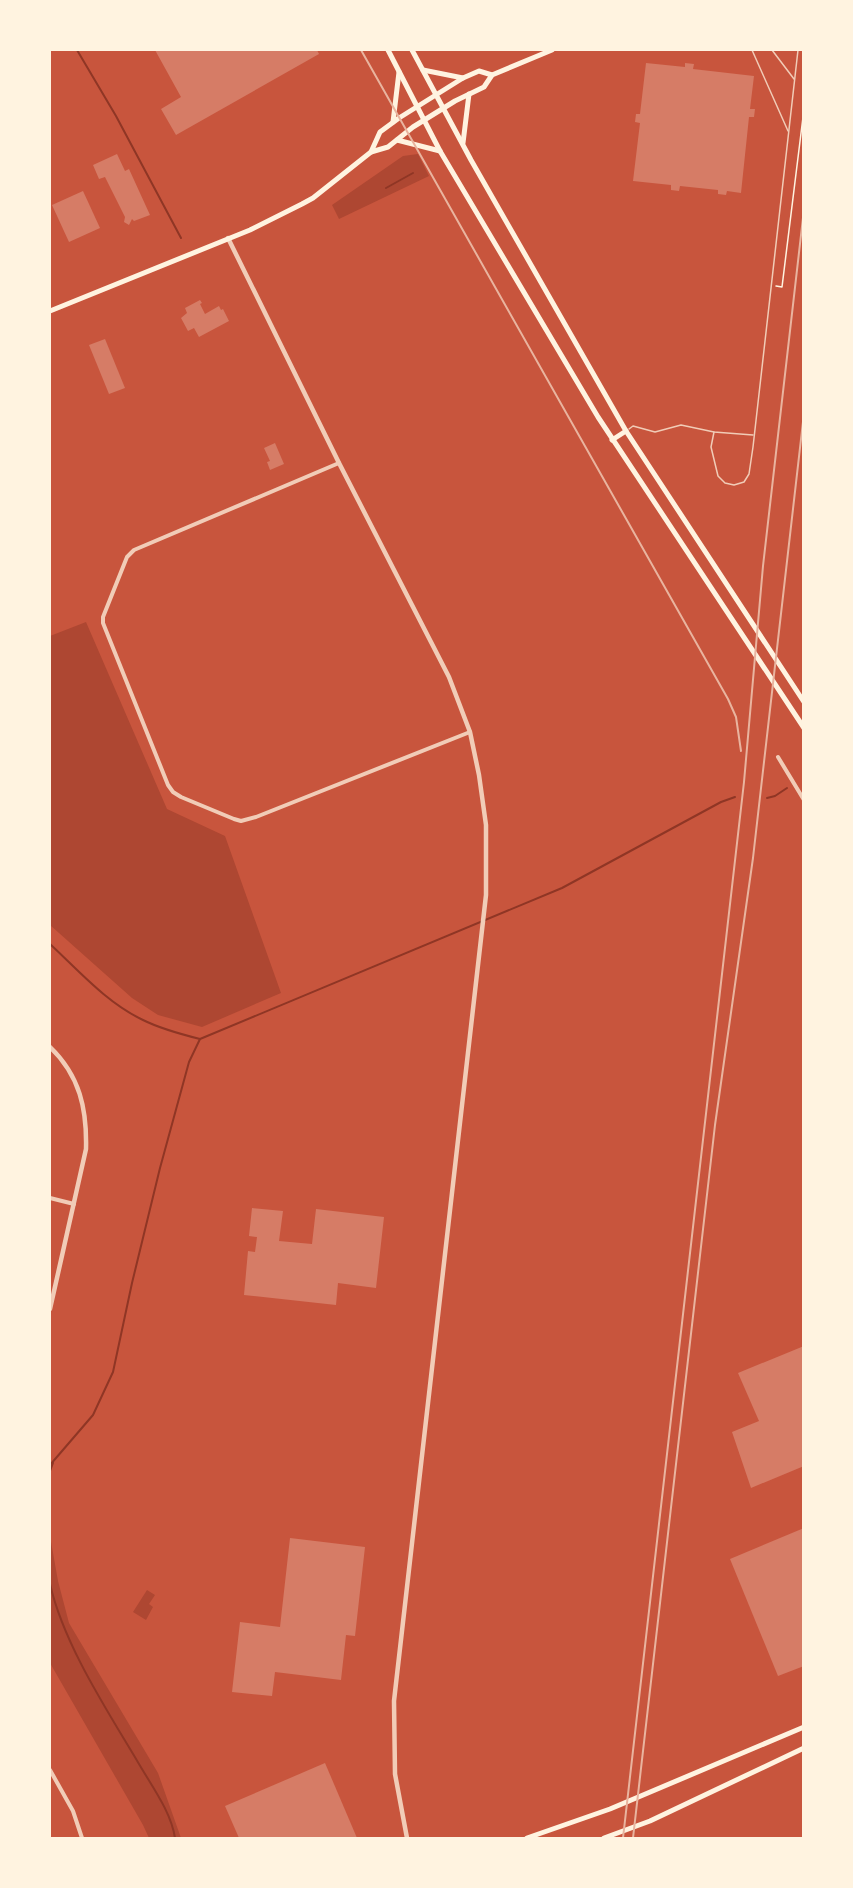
<svg xmlns="http://www.w3.org/2000/svg" width="853" height="1888" font-family="'DejaVu Sans',sans-serif">
<rect width="100%" height="100%" fill="#c8553d"/>
<!-- green -->
<g fill="#ae4732">
<polygon points="418,154 429,176 339,219 332,205 403,156"/>
<polygon points="86,622 167,809 225,836 281,993 202,1027 158,1015 132,998 50,925 50,636"/>
<polygon points="50,1536 58,1581 69,1623 158,1773 181,1838 149,1838 143,1825 50,1663"/>
<polygon points="147,1590 155,1595 149,1604 153,1607 146,1620 133,1612"/>
</g>
<g fill="none" stroke-linecap="round" stroke-linejoin="round">
<!-- stream -->
<g stroke="#8f3625" stroke-width="2">
<polyline points="77,50 116,116 181,238"/>
<polyline points="386,188 413,173"/>
<polyline points="767,798 775,796 787,788"/>
<path d="M50,944C79,971 107,1003 143,1020C161,1029 180,1034 200,1039L562,888L721,802L735,797"/>
<polyline points="50,1465 93,1415 113,1372 132,1283 160,1168 189,1062 200,1039"/>
<polyline points="50,1471 53,1463"/>
<path d="M50,1584C64,1645 107,1710 139,1764C153,1788 171,1812 175,1838"/>
</g>
</g>
<!-- building -->
<g fill="#d67c66">
<polygon points="155,50 317,50 319,54 176,135 161,109 181,97"/>
<polygon points="646,63 685,67 685,63 694,64 693,69 754,76 750,109 755,109 754,117 749,117 741,193 727,191 726,195 718,194 718,190 680,186 679,191 671,190 671,185 633,181 640,123 635,122 636,114 640,114"/>
<polygon points="117,154 125,171 129,169 150,215 134,221 132,219 129,225 124,222 125,217 105,177 99,179 93,165"/>
<polygon points="83,191 100,228 69,242 52,205"/>
<polygon points="200,300 202,303 200,304 205,314 219,306 221,310 223,309 229,321 199,337 194,328 188,331 181,318 187,313 185,308"/>
<polygon points="105,339 125,388 109,394 89,345"/>
<polygon points="275,443 284,464 270,470 267,462 270,461 264,448"/>
<polygon points="252,1208 283,1211 279,1241 312,1244 316,1209 384,1217 376,1288 338,1283 336,1305 244,1295 248,1251 255,1252 257,1237 249,1236"/>
<polygon points="804,1346 804,1466 751,1488 732,1432 759,1421 738,1373"/>
<polygon points="804,1528 804,1666 778,1676 730,1559"/>
<polygon points="290,1538 365,1547 355,1636 346,1635 341,1680 275,1672 272,1696 232,1692 240,1622 280,1627"/>
<polygon points="325,1763 357,1838 239,1838 225,1806"/>
</g>
<g fill="none" stroke-linecap="round" stroke-linejoin="round">
<!-- path -->
<polyline stroke="#fff3e0" stroke-width="1.5" points="776,286 782,287 804,109"/>
<!-- service -->
<g stroke="#f1ccb7" stroke-width="1.5">
<polyline points="752,50 788,131"/>
<polyline points="772,50 794,79"/>
<polyline points="629,429 633,426 655,432 681,425 714,432 753,435"/>
<polyline points="714,432 711,447 718,476 725,483 734,485 744,482 749,474 753,447 798,50"/>
</g>
<!-- minor -->
<g stroke="#f1ccb7" stroke-width="4">
<polyline points="339,463 134,550 127,557 103,617 103,623 168,785 173,792 181,797 234,819 241,821 256,817 470,732"/>
<polyline points="778,757 804,800"/>
<polyline points="50,1198 74,1204"/>
<polyline points="50,1770 73,1811 82,1838"/>
</g>
<!-- tertiary -->
<g stroke="#f1ccb7" stroke-width="4.5">
<polyline points="228,238 339,463 449,677 470,732 479,775 486,825 486,895 394,1701 395,1774 407,1838"/>
<path d="M50,1047C80,1076 87,1109 86,1149L50,1309"/>
</g>
<!-- secondary -->
<g stroke="#fff3e0" stroke-width="5">
<polyline points="388,50 440,151 598,417 804,728"/>
<polyline points="412,50 471,160 626,431 804,702"/>
<polyline points="423,70 463,78"/>
<polyline points="393,122 399,72"/>
<polyline points="397,140 440,151"/>
<polyline points="463,143 469,94"/>
<polyline points="371,152 380,132 399,118 463,78 479,71 492,75"/>
<polyline points="50,311 250,230 302,204 313,198 371,152 388,147 413,127 455,101 484,87 492,75 552,50"/>
<polyline points="612,440 626,431"/>
<polyline points="527,1838 610,1809 804,1727"/>
<polyline points="604,1838 650,1821 804,1748"/>
</g>
<!-- rail -->
<g stroke="#e9b49f" stroke-width="2">
<polyline points="361,50 728,699 736,717 741,751"/>
<polyline points="623,1838 744,782 763,566 804,209"/>
<polyline points="633,1838 715,1125 753,858 804,413"/>
</g>
</g>
<!-- border -->
<rect width="853" height="1888" fill="none" stroke="#fff3e0" stroke-width="102"/>
</svg>
